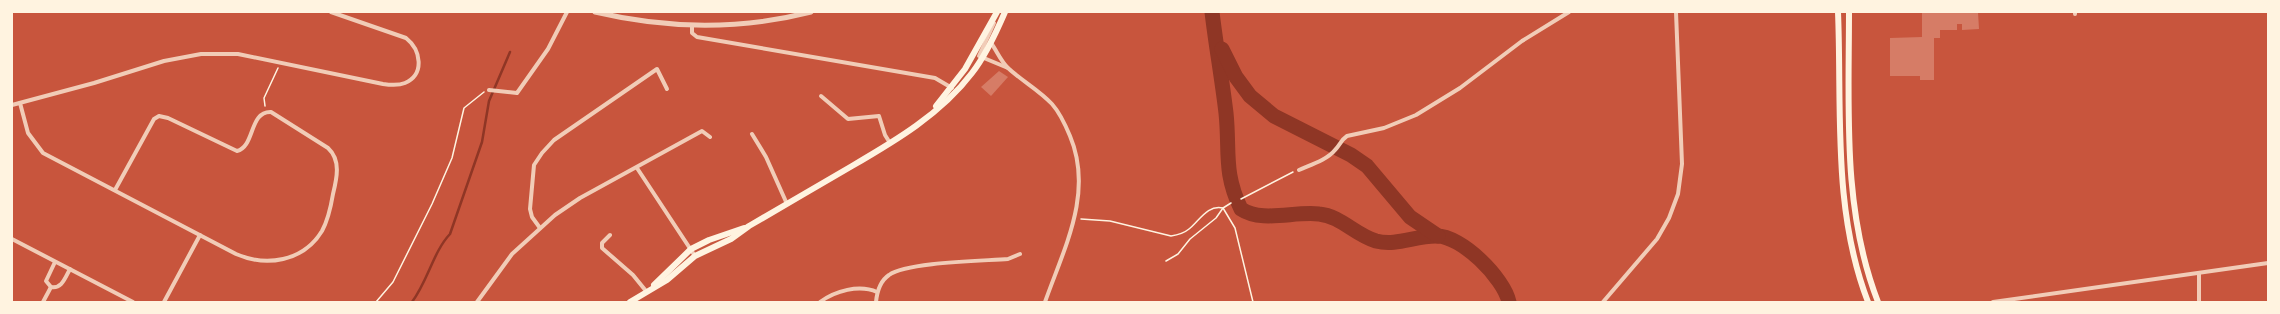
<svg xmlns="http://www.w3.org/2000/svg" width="2280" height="314" font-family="'DM Sans',sans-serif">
<rect width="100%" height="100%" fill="#c8553d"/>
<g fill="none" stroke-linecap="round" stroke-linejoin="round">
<!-- stream -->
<path stroke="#8f3625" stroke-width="2.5" d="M412,302C428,281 433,252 450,234L482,142L489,101L510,52"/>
<!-- river -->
<g stroke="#8f3625" stroke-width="15">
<path d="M1212,12C1216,46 1222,79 1226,113C1230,151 1223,172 1241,209C1262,223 1294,211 1319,214C1341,216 1355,235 1376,241C1397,246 1414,236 1436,236C1461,235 1504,278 1509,302"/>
<polyline points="1222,49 1236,77 1250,96 1274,116 1351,155 1367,166 1410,217 1438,236"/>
</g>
</g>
<!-- building -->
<g fill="#d67c66">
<polygon points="1922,12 1978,12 1979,29 1962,30 1962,24 1957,24 1957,30 1940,30 1940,38 1934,38 1934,80 1920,80 1920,76 1890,76 1890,38 1922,37"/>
<polygon points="999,71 1008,77 991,96 981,87"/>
</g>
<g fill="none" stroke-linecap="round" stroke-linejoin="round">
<!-- path -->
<g stroke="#fff3e0" stroke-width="1.5">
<polyline points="265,106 264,98 278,68"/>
<polyline points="1241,199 1293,172"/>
<path d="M1081,219L1110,221L1171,236C1178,235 1183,234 1189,229C1199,221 1208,204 1223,208L1235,228L1253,302"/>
<polyline points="1166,261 1178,254 1190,239 1216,218 1223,208 1231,203"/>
<polyline points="376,302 393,282 432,204 452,158 464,108 484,92"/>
</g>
<!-- minor -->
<g stroke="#f1ccb7" stroke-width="4">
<polyline points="2075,12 2075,14"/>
<polyline points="994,23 979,56 1008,68"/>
<polyline points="692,25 692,33 697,37 935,78 952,88"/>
<path d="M991,43C997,51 1000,60 1008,68C1022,81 1039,90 1052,104C1060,113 1065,124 1070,136C1094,193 1064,248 1045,302"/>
<polyline points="489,90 517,93 548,49 567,12"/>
<polyline points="821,96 848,119 879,116 885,135 890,143"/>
<path d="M20,103L28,133L43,153L236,254C266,267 303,262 322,231C328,220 331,206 333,194C337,178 341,160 328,148L271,112C249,111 255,147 237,151L168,118L159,116L154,119L115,190"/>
<path d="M12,105L94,83L164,61L201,54H238L383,84C390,85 398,86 405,83C425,74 421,50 406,38L331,12"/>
<polyline points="752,134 766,157 787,204"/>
<polyline points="637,168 695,256"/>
<path d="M1299,170C1310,165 1327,160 1335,150C1340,145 1341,140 1347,136L1384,128L1416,115L1460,88L1522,41L1569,12"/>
<polyline points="540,228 532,217 530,209 534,165 542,153 554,140 657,69 667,89"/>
<polyline points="610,235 602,243 602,248 633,275 646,291"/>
<polyline points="12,239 133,302"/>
<polyline points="2199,273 2199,302"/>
<polyline points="51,287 46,281 55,262"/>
<path d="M43,302L51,287C62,289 65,278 70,269"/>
<polyline points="164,302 200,235"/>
<polyline points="477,302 512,254 555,215 580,198 702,131 710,137"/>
<path d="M820,302C835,291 859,284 877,292"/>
<path d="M876,302C877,292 880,281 889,275C907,262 982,261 1008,259L1020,254"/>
<polyline points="1603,302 1657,239 1669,218 1678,194 1682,164 1676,12"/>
<polyline points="1993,302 2268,263"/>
</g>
<!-- tertiary -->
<path stroke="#f1ccb7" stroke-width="5" d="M595,12C667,29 740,30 811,12"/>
<!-- primary -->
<g stroke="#fff3e0" stroke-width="6">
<path d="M1838,12C1842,109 1832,209 1868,302"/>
<path d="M1849,12C1849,109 1842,210 1878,302"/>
<polyline points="936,106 965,69 997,12"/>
<polyline points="654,285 691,249 709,240 744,228"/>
<path d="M630,302L667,280L695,256L731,239L749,226C783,206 818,186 852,166C895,141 941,114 972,73C986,55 996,33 1005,12"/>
</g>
</g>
<!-- border -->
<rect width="2280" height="314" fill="none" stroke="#fff3e0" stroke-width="26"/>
</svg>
